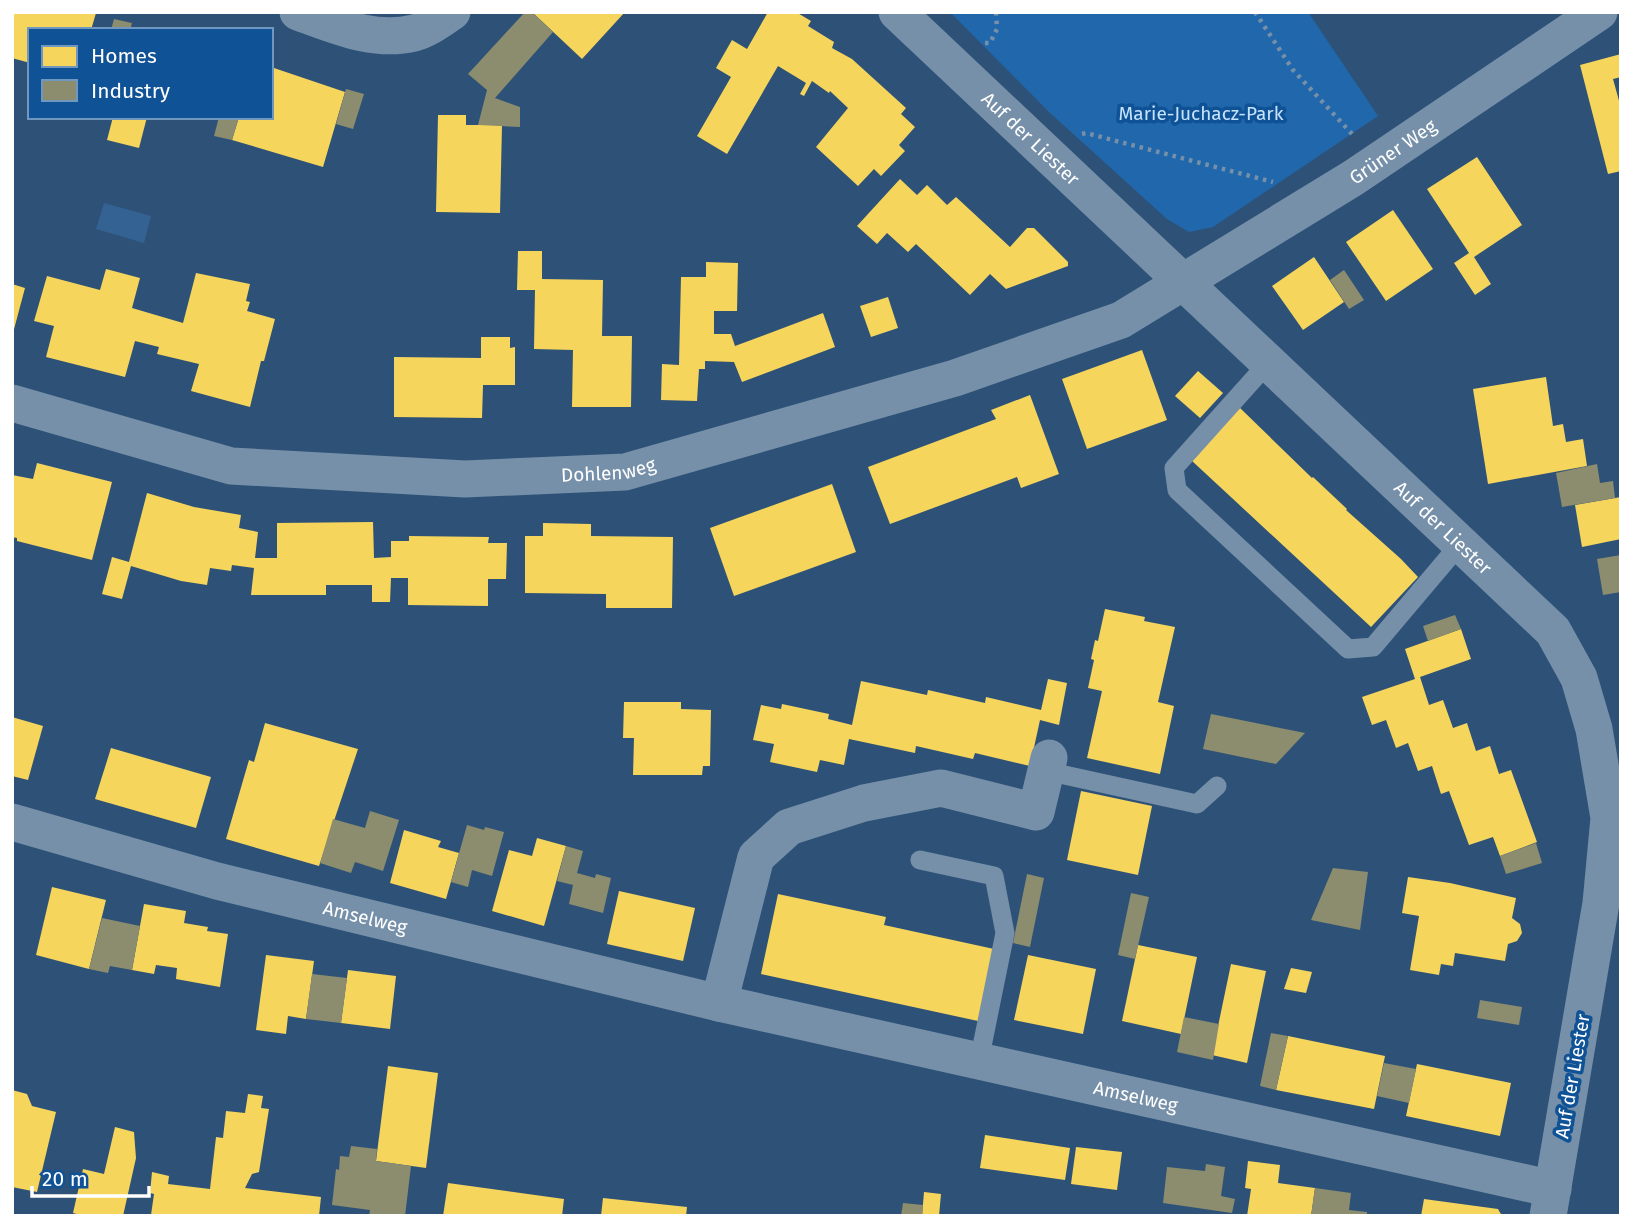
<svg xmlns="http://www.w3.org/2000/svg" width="1633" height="1228" font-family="'Fira Sans',sans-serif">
<rect width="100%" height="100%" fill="#2e5277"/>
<!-- green -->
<polygon fill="#2067ac" points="950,12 1308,12 1378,116 1213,227 1189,232 1167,219 1049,112"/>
<!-- water -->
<polygon fill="#336293" points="104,203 151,216 144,243 96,229"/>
<!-- homes -->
<g fill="#f6d55c">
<polygon points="12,12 95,12 96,13 91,30 30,30 30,63 12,58"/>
<polygon points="532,12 625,12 582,59"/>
<polygon points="768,12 796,12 811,21 808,26 834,42 832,48 852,59 906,108 901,114 915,127 899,145 905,151 881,176 874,169 858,186 816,147 848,108 830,91 829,93 812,81 804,96 800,94 806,83 778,66 727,154 697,136 731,77 716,68 732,40 747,49"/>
<polygon points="1621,54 1621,77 1613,79 1621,108 1621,171 1608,174 1580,65"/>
<polygon points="271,67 345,92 323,167 232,140 239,117 271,117"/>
<polygon points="438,115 466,115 466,125 502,125 500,213 436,212"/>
<polygon points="113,117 147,117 139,148 107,140"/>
<polygon points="1477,157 1522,225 1474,257 1491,284 1475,295 1454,263 1469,253 1427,189"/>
<polygon points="900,179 917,195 927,185 947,205 956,197 1010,247 1027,228 1034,228 1068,262 1068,266 1006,289 990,274 970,295 916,244 908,252 887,233 877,244 857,226"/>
<polygon points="1393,210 1433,269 1386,301 1346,242"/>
<polygon points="518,251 542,251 542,279 603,280 602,336 632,336 631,407 572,407 573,350 534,349 535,290 517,290"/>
<polygon points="1314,257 1344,302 1303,330 1272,286"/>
<polygon points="706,262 738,263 737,311 714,311 714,334 731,334 735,346 823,313 835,347 742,382 734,362 705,361 705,369 699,369 697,401 661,400 662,364 679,365 681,277 706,277"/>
<polygon points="106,269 140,278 132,308 183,323 196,273 250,284 246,301 250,302 247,311 275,319 264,361 261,361 250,407 191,391 199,364 157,354 159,347 135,341 125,377 46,357 54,326 34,321 47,276 100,290"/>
<polygon points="12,284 25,288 13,333 12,332"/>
<polygon points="888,297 898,328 871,337 860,306"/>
<polygon points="481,337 510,337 510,348 515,347 515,385 483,385 482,418 394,417 394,357 481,358"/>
<polygon points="1142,350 1167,420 1087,449 1062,379"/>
<polygon points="1198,371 1223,393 1200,418 1175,396"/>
<polygon points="1546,377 1553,426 1563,424 1566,442 1583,439 1587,466 1488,484 1473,389"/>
<polygon points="1030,395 1059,474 1021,488 1017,477 890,524 868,467 996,419 991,410"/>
<polygon points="1240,408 1312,478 1313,477 1347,509 1346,510 1401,559 1418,577 1371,627 1191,460"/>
<polygon points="37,463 112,482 92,560 17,541 17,538 12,537 12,475 33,479"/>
<polygon points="832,484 856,552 734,596 710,528"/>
<polygon points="147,493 194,507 241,515 239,528 258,532 255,558 277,558 277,523 373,522 374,558 391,557 391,541 409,541 409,536 489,537 488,543 507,543 506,579 488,579 488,606 408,605 408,578 391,578 390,602 372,602 372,585 326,585 326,595 251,595 254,568 232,565 231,571 210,568 207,585 181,581 131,566 122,599 102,594 112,557 129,562"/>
<polygon points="1621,497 1621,539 1582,547 1575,505"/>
<polygon points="543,523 591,524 591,536 673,537 672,608 606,608 606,594 525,593 525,536 543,536"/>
<polygon points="1105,609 1145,617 1144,621 1175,627 1158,702 1174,706 1160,774 1087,758 1102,691 1088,688 1094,660 1091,659 1095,640 1098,641"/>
<polygon points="1461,629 1471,659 1420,677 1429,705 1443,700 1453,728 1467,723 1476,751 1490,746 1499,774 1511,770 1537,842 1500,856 1493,837 1469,845 1449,791 1441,794 1432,766 1418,771 1408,743 1396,748 1386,720 1372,725 1362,697 1415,679 1405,649"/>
<polygon points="1048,679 1067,683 1059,725 1040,720 1030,766 975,753 973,759 916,746 915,753 849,739 844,765 820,760 817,772 770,762 774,744 753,740 761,705 781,709 782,704 829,714 828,719 852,725 861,681 927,695 928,690 985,703 986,697 1041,710"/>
<polygon points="624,702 681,702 681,709 711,710 710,766 703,766 702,775 633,775 634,738 623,738"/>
<polygon points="12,717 43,726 28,780 12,776"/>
<polygon points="265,723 358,749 319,866 226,839 249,760 254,762"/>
<polygon points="111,748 211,777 196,828 95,799"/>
<polygon points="1081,791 1152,806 1138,875 1067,860"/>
<polygon points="404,830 441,841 438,847 459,853 446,899 390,883"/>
<polygon points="537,838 566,846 544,926 492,911 509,850 532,856"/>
<polygon points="1408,877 1450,883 1516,898 1512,918 1520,924 1522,933 1517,941 1508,944 1505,961 1455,953 1453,966 1441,964 1439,975 1410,970 1419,916 1402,913"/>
<polygon points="52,887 106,900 89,969 36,955"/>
<polygon points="619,891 695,908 683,961 607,944"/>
<polygon points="778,894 886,917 884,925 994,949 978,1021 761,974"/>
<polygon points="144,904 186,911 184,923 208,927 207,931 228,934 220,987 176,979 177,968 156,965 154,974 132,970"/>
<polygon points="1138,945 1197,957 1181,1034 1122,1021"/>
<polygon points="266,955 314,961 306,1019 288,1016 286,1034 256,1030"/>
<polygon points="1028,955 1096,969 1083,1034 1014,1020"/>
<polygon points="1231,964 1266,971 1247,1063 1212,1055"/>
<polygon points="1291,968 1312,972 1306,993 1284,989"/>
<polygon points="348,970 396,976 390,1029 341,1023"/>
<polygon points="1288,1036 1385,1056 1374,1109 1276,1090"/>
<polygon points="1417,1064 1511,1083 1500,1136 1406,1116"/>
<polygon points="388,1066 438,1073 426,1168 376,1161"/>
<polygon points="12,1090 27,1094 32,1106 56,1112 37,1192 12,1187"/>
<polygon points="248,1094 263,1096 261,1108 269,1109 259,1172 252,1174 245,1188 321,1197 319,1216 151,1215 154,1194 150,1193 152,1172 169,1176 168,1184 210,1189 216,1137 223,1138 226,1111 245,1113"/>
<polygon points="115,1127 134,1132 136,1158 123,1216 84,1216 73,1213 83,1169 104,1174"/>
<polygon points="985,1135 1070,1148 1065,1180 980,1168"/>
<polygon points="1076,1147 1122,1152 1117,1190 1071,1184"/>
<polygon points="1248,1161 1280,1165 1278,1183 1315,1188 1311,1216 1247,1216 1251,1189 1245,1188"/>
<polygon points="448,1183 564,1199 562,1216 443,1216"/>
<polygon points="924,1192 941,1194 939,1216 922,1216"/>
<polygon points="603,1198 687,1207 686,1216 601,1216"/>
<polygon points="1424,1199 1498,1209 1502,1216 1421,1216"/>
</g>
<!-- industry -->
<g fill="#8c8c6e">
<polygon points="525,12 532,12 553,32 495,98 520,107 520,127 478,125 487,90 468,74"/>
<polygon points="114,19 132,23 130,30 111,30"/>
<polygon points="346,89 364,94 353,129 336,124"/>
<polygon points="219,117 239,117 232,140 214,136"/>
<polygon points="1344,270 1364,300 1349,309 1330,280"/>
<polygon points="1597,464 1600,483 1613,481 1615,498 1562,507 1556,473"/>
<polygon points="1621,555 1621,592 1603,595 1597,559"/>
<polygon points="1455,615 1461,629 1428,641 1423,626"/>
<polygon points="1211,714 1305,733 1276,764 1203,749"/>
<polygon points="370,811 399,820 383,871 355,862 351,873 320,863 333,819 365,828"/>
<polygon points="467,825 484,830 485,827 504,832 492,876 472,870 468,887 451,882"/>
<polygon points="1536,843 1542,863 1506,874 1500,856"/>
<polygon points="566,846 583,851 577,873 595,878 596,874 611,878 603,913 569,904 573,885 557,881"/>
<polygon points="1333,868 1368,872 1360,930 1311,920"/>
<polygon points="1027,874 1044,878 1030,947 1013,943"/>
<polygon points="1131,893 1149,897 1135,959 1118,955"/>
<polygon points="102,918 140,926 132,970 110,966 108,973 89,969"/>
<polygon points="312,974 347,978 341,1023 306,1019"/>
<polygon points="1480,1000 1522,1007 1519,1025 1477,1018"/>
<polygon points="1184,1017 1219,1024 1213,1060 1177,1052"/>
<polygon points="1271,1033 1288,1036 1276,1090 1260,1086"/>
<polygon points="1384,1063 1416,1069 1409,1103 1377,1096"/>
<polygon points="351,1146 377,1149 376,1161 411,1166 405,1216 369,1216 370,1210 332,1205 336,1169 339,1170 340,1156 349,1157"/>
<polygon points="1206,1164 1225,1167 1221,1196 1235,1199 1232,1213 1163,1203 1167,1167 1205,1171"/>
<polygon points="1315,1188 1351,1193 1349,1210 1367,1212 1367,1216 1311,1216"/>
<polygon points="903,1203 923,1205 922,1216 901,1216"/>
</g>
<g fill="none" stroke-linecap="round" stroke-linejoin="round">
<!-- path -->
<g stroke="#7790a9" stroke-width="4.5" stroke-dasharray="3.5 5" stroke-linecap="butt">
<polyline points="1255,12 1293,70 1352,134"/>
<polyline points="985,43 990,43 997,29 996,12"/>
<polyline points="1082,134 1086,133 1273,182"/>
</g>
<!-- service -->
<g stroke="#7790a9" stroke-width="19">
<polyline points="1268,363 1174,468 1177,490 1348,649 1373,647 1460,544"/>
<polyline points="1046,771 1197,804 1217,786"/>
<polyline points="920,860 994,876 1005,933 979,1061"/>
</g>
<!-- minor -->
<g stroke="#7790a9" stroke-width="37">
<path d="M298,12C335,25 374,43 414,33C427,30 441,19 452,12"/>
<path id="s1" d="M897,12L1553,631L1579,678L1594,729L1609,818L1601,903L1548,1216"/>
<path id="s2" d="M12,403L231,466L465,479L625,472L955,378L1121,320L1353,178L1599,12"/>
<path id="s3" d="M12,822L217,881L719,1003L1553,1189"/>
<polyline points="719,1003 756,857 789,827 864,803 941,788 1036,812 1049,758"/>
</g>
</g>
<g text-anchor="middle" stroke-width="7" stroke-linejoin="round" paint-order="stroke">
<!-- park labels -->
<g font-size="19" fill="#c6e3fe" stroke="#0f5296">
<text x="1201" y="120">Marie-Juchacz-Park</text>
</g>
<!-- street labels -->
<g font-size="19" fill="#fff" stroke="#0f5296">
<text dy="7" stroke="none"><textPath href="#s1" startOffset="184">Auf der Liester</textPath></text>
<text dy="7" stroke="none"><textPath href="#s2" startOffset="1461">Grüner Weg</textPath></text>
<text dy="7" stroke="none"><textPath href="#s2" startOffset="606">Dohlenweg</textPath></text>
<text dy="7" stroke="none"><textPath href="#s1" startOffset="751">Auf der Liester</textPath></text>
<text dy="7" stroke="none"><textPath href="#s3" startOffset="366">Amselweg</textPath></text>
<text transform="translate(1572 1076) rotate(-80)" y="7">Auf der Liester</text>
<text dy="7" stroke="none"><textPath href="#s3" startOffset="1157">Amselweg</textPath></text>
</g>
</g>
<!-- border -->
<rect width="1633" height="1228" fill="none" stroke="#ffffff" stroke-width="28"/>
<!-- legend -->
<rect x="28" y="28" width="245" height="91" fill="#0f5296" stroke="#6f97c0" stroke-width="2"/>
<rect x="42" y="46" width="35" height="21" fill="#f6d55c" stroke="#6f97c0" stroke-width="2"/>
<text x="91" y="63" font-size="21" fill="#ffffff">Homes</text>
<rect x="42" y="80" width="35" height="21" fill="#8c8c6e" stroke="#6f97c0" stroke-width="2"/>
<text x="91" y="98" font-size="21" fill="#ffffff">Industry</text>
<!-- scale -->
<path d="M32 1186v10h117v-10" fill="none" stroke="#ffffff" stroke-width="3.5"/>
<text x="42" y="1186" font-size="21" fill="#ffffff" stroke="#0f5296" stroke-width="5" paint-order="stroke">20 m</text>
</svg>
